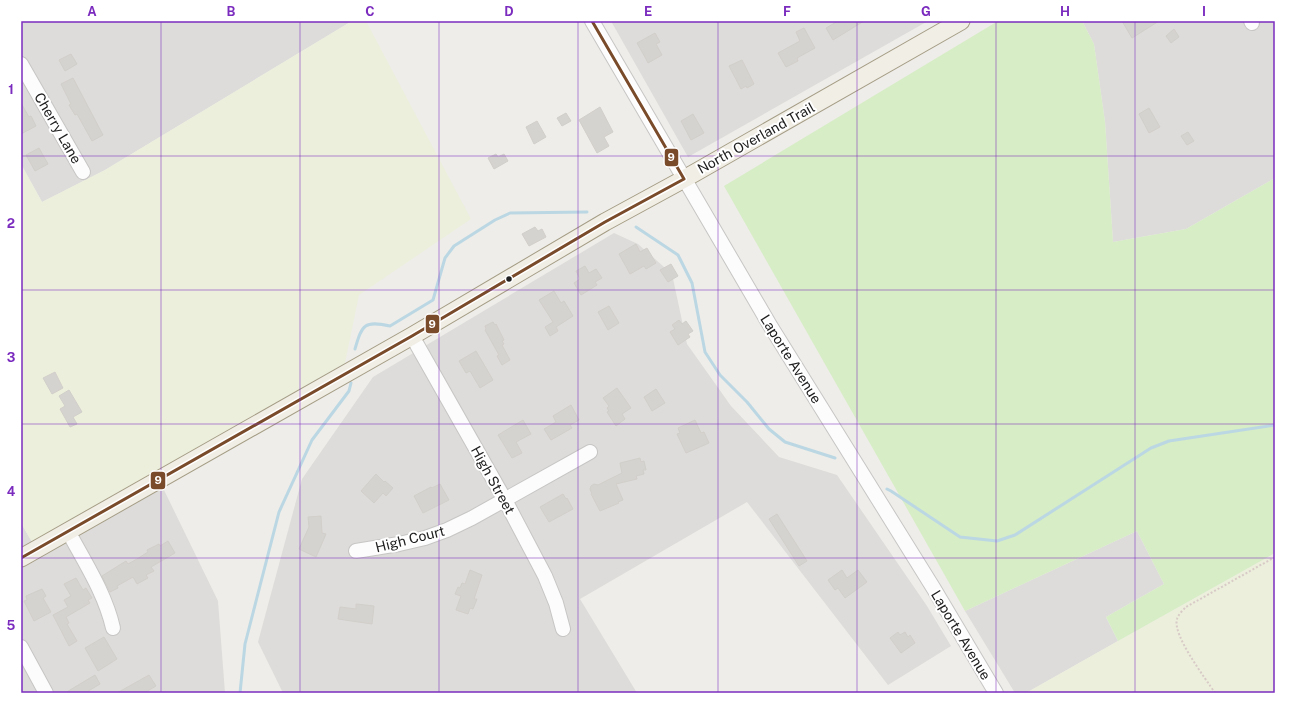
<svg xmlns="http://www.w3.org/2000/svg" width="1296" height="714" font-family="'Public Sans',sans-serif">
<rect width="100%" height="100%" fill="#eeede9"/>
<!-- residential -->
<g fill="#dddcda">
<polygon points="21,21 352,21 105,170 42,202 21,164"/>
<polygon points="611,21 928,21 688,157"/>
<polygon points="1082,21 1275,21 1275,178 1186,229 1113,242 1105,122 1094,44"/>
<polygon points="614,233 638,244 672,274 687,344 731,406 779,457 837,475 927,606 951,646 888,685 747,502 580,599 637,693 283,693 258,642 302,479 373,377"/>
<polygon points="163,488 218,601 225,693 21,693 21,523 32,542 43,553"/>
<polygon points="1137,531 1164,584 1106,617 1118,641 1026,693 1015,693 965,611"/>
</g>
<!-- farmland -->
<g fill="#ecefdc">
<polygon points="352,21 366,21 471,219 359,295 345,363 32,542 21,523 21,164 42,202 105,170"/>
<polygon points="1275,553 1275,693 1026,693 1118,641"/>
</g>
<!-- grass -->
<polygon fill="#d7edc6" points="998,21 1082,21 1094,44 1105,122 1113,242 1186,229 1275,178 1275,553 1118,641 1106,617 1164,584 1137,531 965,611 724,186"/>
<g fill="none" stroke-linecap="round" stroke-linejoin="round">
<!-- stream -->
<g stroke="#bbd7e3" stroke-width="3">
<polyline points="636,227 678,255 692,283 705,352 720,375 747,402 769,429 785,442 835,458"/>
<path d="M355,349C362,325 364,320 390,326L433,300L445,258L454,246L495,220L510,213L587,212"/>
<polyline points="887,489 891,491 960,537 997,541 1015,535 1151,448 1169,441 1275,425"/>
<polyline points="240,693 245,644 279,512 312,440 349,391 351,383"/>
</g>
</g>
<!-- building -->
<g fill="#d5d3d0" stroke="#d2cfca">
<polygon points="838,21 864,21 833,40 826,28"/>
<polygon points="1122,21 1159,21 1132,38"/>
<polygon points="804,28 815,48 797,58 798,61 786,67 778,53 800,41 796,32"/>
<polygon points="1174,29 1179,37 1171,43 1166,36"/>
<polygon points="655,33 660,42 656,44 662,55 648,63 646,59 637,43"/>
<polygon points="71,54 77,64 65,71 59,60"/>
<polygon points="742,60 754,84 747,88 746,86 741,89 729,66"/>
<polygon points="73,78 103,135 92,141 77,114 75,115 69,105 71,104 61,84"/>
<polygon points="21,103 29,117 31,116 36,126 21,134"/>
<polygon points="600,107 613,132 604,137 609,146 597,153 579,120"/>
<polygon points="1149,108 1160,127 1149,133 1139,114"/>
<polygon points="566,113 571,121 562,126 557,118"/>
<polygon points="693,114 704,133 691,140 681,121"/>
<polygon points="537,121 546,137 534,144 526,127"/>
<polygon points="1188,132 1194,141 1187,145 1181,136"/>
<polygon points="39,148 48,164 35,171 26,155"/>
<polygon points="496,154 498,157 504,154 508,161 494,169 488,158"/>
<polygon points="535,227 538,231 542,229 546,237 529,246 522,234"/>
<polygon points="636,244 640,252 647,248 656,263 646,269 644,266 630,274 619,254"/>
<polygon points="671,264 678,276 668,282 660,270"/>
<polygon points="585,266 589,273 596,269 602,278 595,282 597,285 581,295 574,283 580,279 576,271"/>
<polygon points="554,291 561,303 564,301 573,316 556,327 558,331 550,336 545,327 553,322 539,300"/>
<polygon points="609,306 619,323 608,330 598,312"/>
<polygon points="679,320 682,324 686,321 693,331 688,334 690,337 678,345 670,332 675,329 672,325"/>
<polygon points="493,322 495,325 496,324 504,340 502,341 504,344 502,345 510,360 502,365 497,356 499,355 485,330 486,329 485,326"/>
<polygon points="476,351 493,380 480,388 470,371 466,373 459,361"/>
<polygon points="55,372 63,388 52,394 43,378"/>
<polygon points="617,388 631,408 622,414 625,419 616,426 607,412 609,411 607,408 609,406 603,398"/>
<polygon points="656,389 665,403 652,411 644,397"/>
<polygon points="69,390 82,412 73,417 77,424 70,427 60,409 65,406 59,396"/>
<polygon points="571,405 579,420 570,425 572,428 551,440 544,429 556,422 553,416"/>
<polygon points="523,420 531,434 516,442 522,453 512,458 498,435"/>
<polygon points="695,420 701,433 704,432 709,443 686,453 677,434 680,433 678,428"/>
<polygon points="640,458 641,462 644,461 646,470 643,470 644,474 636,476 637,479 616,484 623,500 618,502 619,503 600,511 591,494 592,494 590,489 591,486 594,484 598,485 622,473 620,463"/>
<polygon points="376,474 384,482 385,481 393,488 386,496 383,493 374,503 361,491"/>
<polygon points="440,484 449,500 423,513 414,496 431,487 432,488"/>
<polygon points="563,494 566,499 567,498 573,509 549,522 540,507"/>
<polygon points="777,514 807,561 799,566 769,519"/>
<polygon points="321,516 322,533 326,534 316,557 299,549 309,527 308,517"/>
<polygon points="168,541 175,553 151,567 154,571 146,575 148,578 137,584 133,577 117,586 118,588 110,592 102,576 126,561 128,564 137,559 148,552 147,550 159,544 160,546"/>
<polygon points="470,570 482,575 474,599 477,599 473,609 470,608 468,614 456,610 461,596 455,594 458,587 460,588 462,583 465,584"/>
<polygon points="842,570 847,578 858,570 867,582 845,598 838,588 835,590 828,580"/>
<polygon points="76,578 83,590 86,588 92,598 88,600 90,603 66,617 69,623 67,624 77,641 69,646 53,615 68,607 64,600 71,596 64,584"/>
<polygon points="42,589 46,596 43,598 51,612 34,621 24,601 27,600 26,596"/>
<polygon points="356,604 374,606 372,624 338,619 340,607 356,609"/>
<polygon points="898,632 900,635 905,632 908,637 910,635 915,643 901,653 890,638"/>
<polygon points="104,637 117,659 98,671 85,648"/>
<polygon points="95,675 100,684 85,693 65,693"/>
<polygon points="149,675 156,686 144,693 117,693"/>
</g>
<g fill="none" stroke-linecap="round" stroke-linejoin="round">
<defs>
<g id="minor">
<polyline points="592,21 771,327 934,589 996,693"/>
<polyline points="1251,21 1252,23"/>
<polyline points="21,64 83,172"/>
<polyline points="412,336 505,500 545,576 556,603 563,629"/>
<path d="M68,531C85,563 105,593 113,628"/>
<polyline points="356,551 399,544 425,538 447,530 472,518 590,452"/>
<polyline points="21,647 46,693"/>
</g>
<polyline id="major" points="21,558 412,336 605,222 684,179 961,21"/>
</defs>
<!-- minor casing -->
<use href="#minor" stroke="#c7c6c5" stroke-width="16"/>
<!-- major casing -->
<use href="#major" stroke="#a59d85" stroke-width="19"/>
<!-- path -->
<path stroke="#d8cbc7" stroke-width="2" stroke-dasharray="2 2" stroke-linecap="butt" d="M1215,693C1206,679 1172,635 1177,619C1178,615 1183,610 1186,607L1275,557"/>
<!-- minor -->
<use href="#minor" stroke="#fcfcfc" stroke-width="14"/>
<!-- major -->
<use href="#major" stroke="#f1eee6" stroke-width="17"/>
<defs>
<polyline id="bus-1" points="21,558 412,336 605,222 684,179 592,21"/>
</defs>
<!-- bus-1 casing -->
<use href="#bus-1" stroke="#fff" stroke-width="6"/>
<!-- bus-1 -->
<use href="#bus-1" stroke="#7a4b2a" stroke-width="3"/>
</g>
<!-- grid -->
<path fill="none" stroke="#7b2cbf" stroke-width="1" stroke-opacity="0.55" d="M161,21V693M300,21V693M439,21V693M578,21V693M718,21V693M857,21V693M996,21V693M1135,21V693M21,156H1275M21,290H1275M21,424H1275M21,558H1275"/>
<!-- markers -->
<circle fill="#202020" stroke="#fff" stroke-width="1.5" cx="509" cy="279" r="3.5"/>
<g text-anchor="middle" stroke-width="4" stroke-linejoin="round" paint-order="stroke">
<!-- street labels -->
<g font-size="14" fill="#202020" stroke="#fff">
<text transform="translate(58 128) rotate(60)" y="5">Cherry Lane</text>
<text transform="translate(756 138) rotate(-29)" y="5">North Overland Trail</text>
<text transform="translate(791 359) rotate(58)" y="5">Laporte Avenue</text>
<text transform="translate(493 480) rotate(61)" y="5">High Street</text>
<text transform="translate(410 539) rotate(-14)" y="5">High Court</text>
<text transform="translate(961 635) rotate(59)" y="5">Laporte Avenue</text>
</g>
</g>
<g stroke="#fff" stroke-width="1.5">
<rect x="664" y="148" width="15" height="19" rx="4" fill="#7a4b2a"/>
<rect x="425" y="314" width="15" height="20" rx="4" fill="#7a4b2a"/>
<rect x="150" y="471" width="16" height="19" rx="4" fill="#7a4b2a"/>
</g>
<g font-size="11" text-anchor="middle" font-weight="bold" fill="#fff">
<text x="671" y="161">9</text>
<text x="432" y="328">9</text>
<text x="158" y="484">9</text>
</g>
<!-- border -->
<rect width="1296" height="714" fill="none" stroke="#ffffff" stroke-width="44"/>
<rect x="22" y="22" width="1252" height="670" fill="none" stroke="#7b2cbf" stroke-width="1.5"/>
<g font-size="13" text-anchor="middle" font-weight="bold" fill="#7b2cbf">
<text x="92" y="16">A</text>
<text x="231" y="16">B</text>
<text x="370" y="16">C</text>
<text x="509" y="16">D</text>
<text x="648" y="16">E</text>
<text x="787" y="16">F</text>
<text x="926" y="16">G</text>
<text x="1065" y="16">H</text>
<text x="1204" y="16">I</text>
<text x="11" y="94">1</text>
<text x="11" y="228">2</text>
<text x="11" y="362">3</text>
<text x="11" y="496">4</text>
<text x="11" y="630">5</text>
</g>
</svg>
